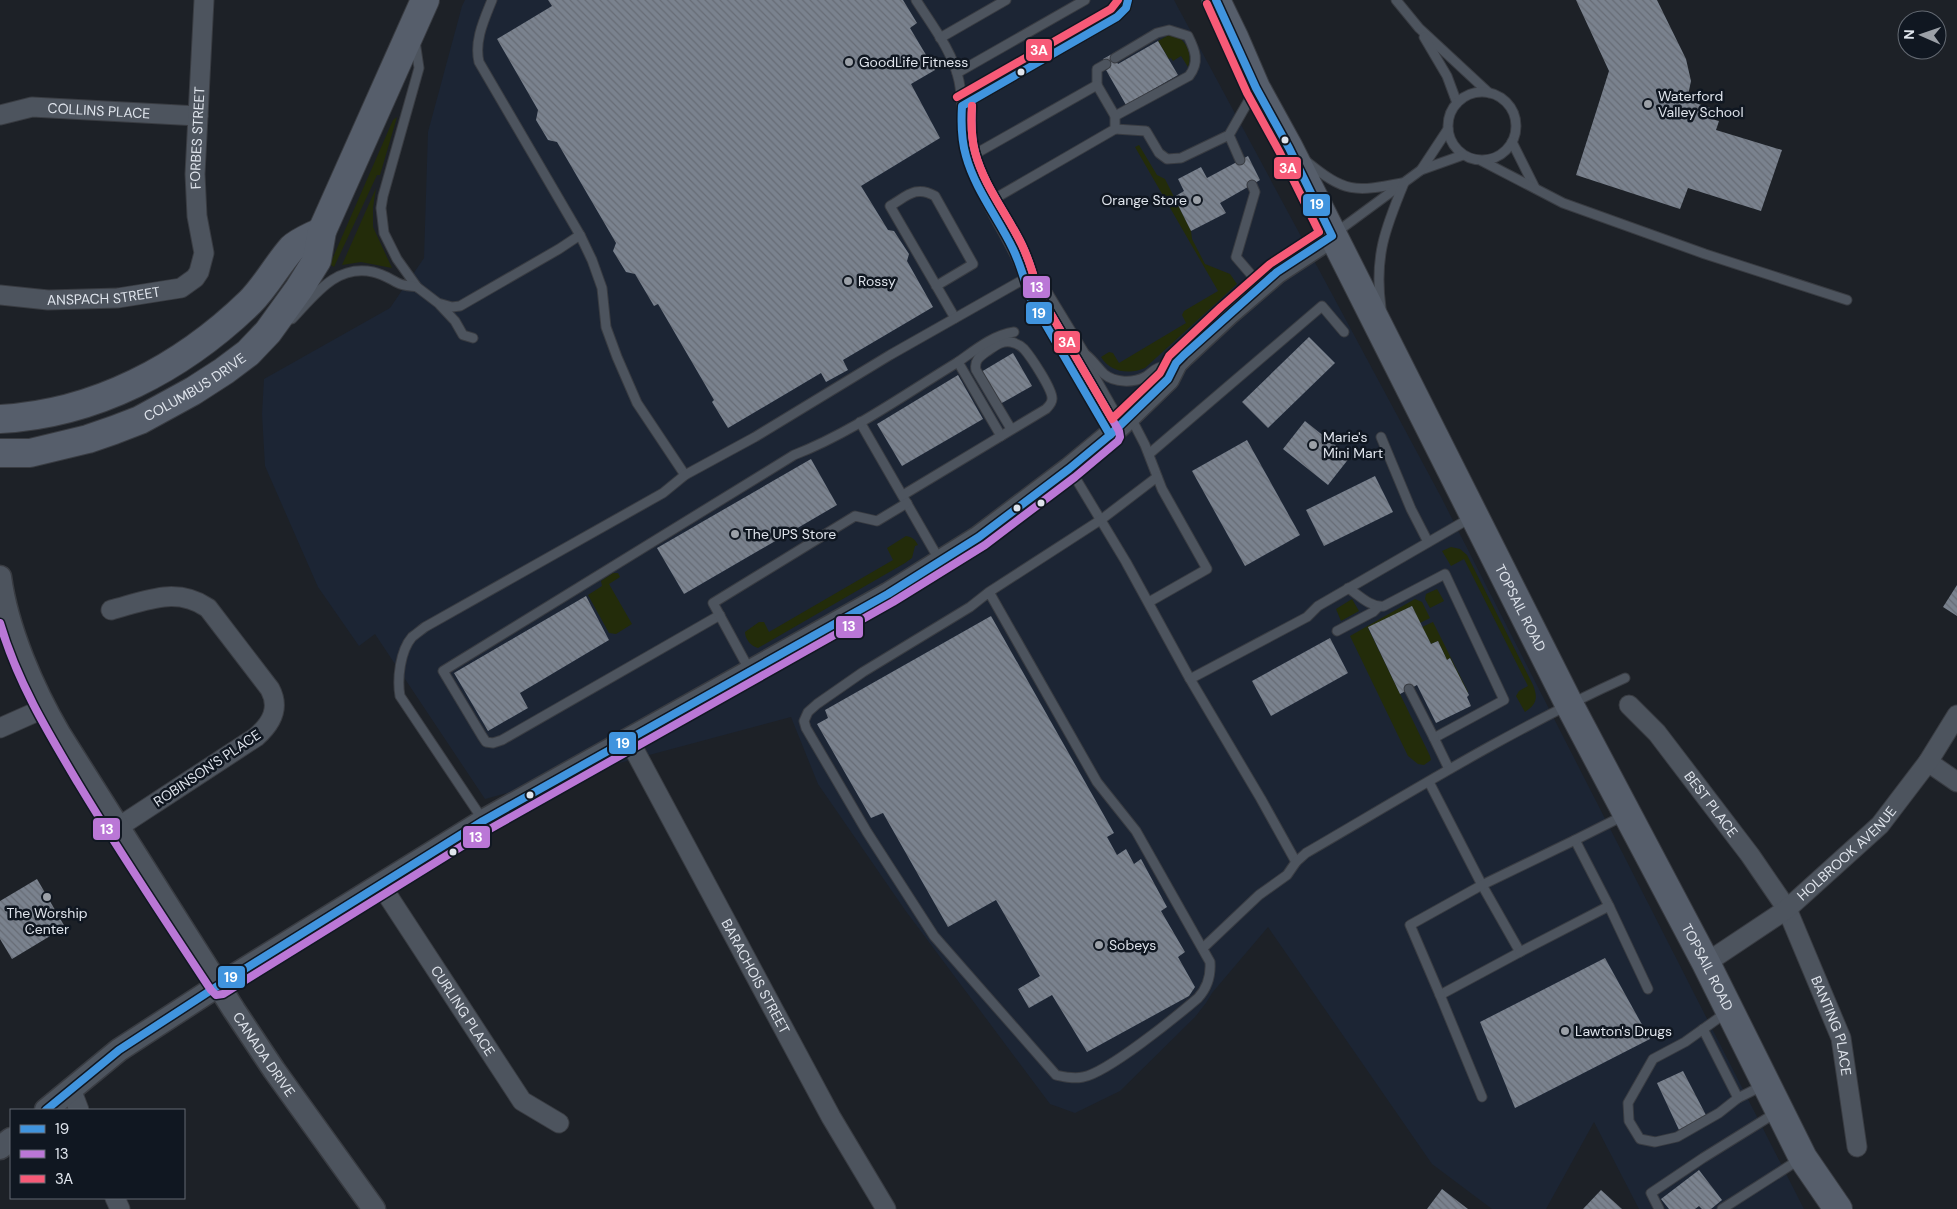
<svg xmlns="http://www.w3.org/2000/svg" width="1957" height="1209" font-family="'DM Sans',sans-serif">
<defs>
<pattern id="building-back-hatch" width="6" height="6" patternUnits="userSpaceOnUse" patternTransform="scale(1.25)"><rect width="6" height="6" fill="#7a828e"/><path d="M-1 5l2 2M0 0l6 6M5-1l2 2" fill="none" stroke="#676c75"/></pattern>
</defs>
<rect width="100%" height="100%" fill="#1d2127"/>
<!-- built -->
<polygon fill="#1c2534" points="465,0 1174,0 1440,495 1804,1209 1639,1209 1594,1122 1546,1209 1492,1209 1432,1164 1268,927 1212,993 1206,1003 1195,1017 1120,1091 1075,1113 1050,1104 905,910 818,784 791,717 485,799 375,634 359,646 318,587 265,466 262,414 264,379 390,308 424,258 428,132 462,6"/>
<!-- grass -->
<g fill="#232c0a">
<path d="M1173,35C1186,39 1193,54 1188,67L1181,56L1173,61L1171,58L1169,59L1158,41L1167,36Z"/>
<polygon points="397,117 380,175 377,175 334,267 331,265 331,262 393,120"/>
<path d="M1139,145L1157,175L1165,179L1191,231L1192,239L1205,264L1230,274L1237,284L1145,368C1129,375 1110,372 1101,357L1109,352L1113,353L1119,363L1186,323L1182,315L1184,311L1218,291L1135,147Z"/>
<polygon points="376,188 373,208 373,227 392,268 361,262 342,265"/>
<path d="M906,536C912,537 915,539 918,545L915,546L912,558L905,563L758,648C751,646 745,639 745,632L759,622H764L769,632L893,560L887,548Z"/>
<path d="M1451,547L1460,549L1467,555L1533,685C1538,698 1537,704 1525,712L1516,696L1519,691L1528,686L1464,559L1451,566L1442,551Z"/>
<polygon points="613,573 618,573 620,577 609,584 632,624 616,634 609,633 588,595 602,586 601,581"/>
<polygon points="1437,589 1444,601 1430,608 1425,599 1426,594"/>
<polygon points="1352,599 1359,611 1341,621 1336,609"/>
<polygon points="1415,599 1422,602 1430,618 1420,623 1412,606 1368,628 1430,756 1431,760 1424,765 1418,764 1408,756 1350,636"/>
<polygon points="1433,622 1468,692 1467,693 1450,658 1447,660 1438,641 1431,644 1422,627"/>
</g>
<!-- building -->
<g fill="url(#building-back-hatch)">
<polygon points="548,0 903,0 917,23 910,28 935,70 911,84 940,138 861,186 888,230 894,231 909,254 907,261 933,307 843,360 848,370 826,382 821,373 728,428 712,402 714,400 658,304 654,306 635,274 626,272 613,251 616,243 557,142 548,140 536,120 538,110 497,39 552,6"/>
<polygon points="1576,0 1657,0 1686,59 1691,81 1687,100 1710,108 1708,118 1719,121 1716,130 1782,150 1761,211 1688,188 1680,209 1576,175 1609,71"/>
<polygon points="1158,41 1178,75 1126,105 1106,70 1108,69 1103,59 1112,54 1118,64"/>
<polygon points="1248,156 1260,180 1220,203 1226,213 1191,231 1174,197 1184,191 1178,179 1201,167 1207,178"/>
<polygon points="1309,337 1335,363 1268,428 1242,402"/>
<polygon points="1013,353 1032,386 1000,404 981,372"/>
<polygon points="958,375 983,419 902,466 877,424"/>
<polygon points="1305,421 1350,457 1328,485 1283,449"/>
<polygon points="1247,440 1300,535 1245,566 1192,471"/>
<polygon points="811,459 837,505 684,594 657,548"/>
<polygon points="1375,476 1393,512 1324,546 1306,510"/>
<polygon points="1957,585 1957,616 1943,607"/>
<polygon points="586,596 609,640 520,693 528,708 488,731 454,673"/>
<polygon points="1412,606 1431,644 1438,641 1447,660 1450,658 1469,695 1467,697 1471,706 1436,723 1417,685 1400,694 1368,627"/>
<polygon points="991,616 1114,833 1107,837 1117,855 1126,849 1134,864 1141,859 1167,907 1161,911 1185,952 1178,957 1195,987 1189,996 1087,1052 1052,995 1029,1008 1018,989 1040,976 996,900 948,927 883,813 871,818 817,724 828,718 825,710"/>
<polygon points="1330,638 1348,673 1271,716 1252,681"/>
<polygon points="37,879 65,927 12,959 0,939 0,901"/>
<polygon points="1605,958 1650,1039 1515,1108 1480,1022"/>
<polygon points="1683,1071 1707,1117 1679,1130 1657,1083"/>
<polygon points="1699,1170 1722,1200 1711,1209 1702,1209 1699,1206 1695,1209 1669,1209 1661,1199"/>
<polygon points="1442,1189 1468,1209 1427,1209"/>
<polygon points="1601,1190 1622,1209 1583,1209"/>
</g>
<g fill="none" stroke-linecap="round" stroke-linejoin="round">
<defs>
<g id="service">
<path d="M492,0C484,20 474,41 479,62L580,235"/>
<path d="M916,0C932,25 953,52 959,81C965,110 959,134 970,164C976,182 985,200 994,216C1008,242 1024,267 1029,296L1110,434"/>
<polyline points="1396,0 1419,28 1489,93"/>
<polyline points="1424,37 1447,76 1457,103"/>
<polyline points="940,38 1006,0"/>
<polyline points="415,41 419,68 383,196 381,208 384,233 397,259 417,287 438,303 452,307 460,306 559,249 580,235 592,260 602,288 606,327 617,357 637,403 685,475"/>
<path d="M1115,58L1157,33L1169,30L1188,36C1195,50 1200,62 1189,76L1115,116"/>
<polyline points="957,73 1085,0"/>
<polyline points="1097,85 1097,69 1106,64"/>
<circle cx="1482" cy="126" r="34"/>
<polyline points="962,106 1117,17 1126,8 1128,0"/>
<polyline points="1115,129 1146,131 1159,153 1167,159 1181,158 1229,135 1253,93"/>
<polyline points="1229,135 1240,160"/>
<polyline points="1512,142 1535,188"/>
<polyline points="968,158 1097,85 1115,116 1115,129 987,203"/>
<path d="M1306,161C1345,193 1354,192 1402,183"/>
<polyline points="1482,161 1563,203 1705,254 1847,300"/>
<polyline points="1421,170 1463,155"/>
<polyline points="1252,185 1255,192 1236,257 1260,285"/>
<polyline points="1334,234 1421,170 1448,129"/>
<polyline points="1026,278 1043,285 1085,354 1088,365 1121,423"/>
<path d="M936,286L973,264L935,196C916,185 907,196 890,206L955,318"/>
<polyline points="440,305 455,321 463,335 473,338"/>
<path d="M1381,308C1374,257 1385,229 1404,183"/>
<path d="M292,319C315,295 336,264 373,272C383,274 390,279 398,283C404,286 411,286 417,287"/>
<path d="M1085,354C1093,360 1097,367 1104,374C1115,383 1133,383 1145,377C1150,374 1153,370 1158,368C1163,366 1168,365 1173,363"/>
<polyline points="958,362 1001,436"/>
<polyline points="1130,416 1145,445 1162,489 1207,569 1149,602"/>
<polyline points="860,422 940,561"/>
<polyline points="1381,437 1411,509 1428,542"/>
<polyline points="1149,454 1322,306 1344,332"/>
<polyline points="1070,469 1126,562 1190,679 1261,799 1296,862"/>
<path d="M903,495L1046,409C1049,406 1052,403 1052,399C1053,390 1031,357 1024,349C1020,345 1016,343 1011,342C1001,340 994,347 986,352C979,357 974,361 976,370L1011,429"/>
<path d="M1348,588C1359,595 1371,608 1384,606L1445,574L1504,700L1434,738L1449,769"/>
<path d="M989,592L970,607L863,672L817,704L808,712L804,721L806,728L867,832L934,936L1056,1075C1065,1077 1073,1079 1083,1077C1107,1073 1177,1016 1198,998C1208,987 1211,976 1210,962L1136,831L1097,782L989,592L1102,519L1157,477"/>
<path d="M720,615L502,740L493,743L486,742L482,736L443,671L794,455C853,432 905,394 958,362C975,350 993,335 1014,332"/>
<polyline points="1337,631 1373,612 1378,607"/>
<polyline points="750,671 713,603 855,516 877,521 907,503"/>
<polyline points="1190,679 1307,617 1318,606 1472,517"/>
<polyline points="1409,689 1434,738"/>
<polyline points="1429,782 1482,885 1520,952 1440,995 1482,1097"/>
<path d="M483,820L400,696C397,679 400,651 412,637C416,634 421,630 425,627L663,493L685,475L755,437L890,355L1026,278"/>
<polyline points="1609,906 1575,840 1625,815"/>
<path d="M1203,948L1259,895L1287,875L1296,862L1306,853C1411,792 1514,728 1625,678"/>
<polyline points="1520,952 1609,906 1648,989"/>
<polyline points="1440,995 1410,925 1482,885 1575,840"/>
<polyline points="1727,1012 1685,1042 1653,1059 1628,1103 1629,1121 1640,1139 1655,1142 1677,1137 1719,1113 1738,1098 1764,1085"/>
<polyline points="1703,1029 1738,1098"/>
<polyline points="1659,1209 1651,1193 1703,1158 1777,1112"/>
<polyline points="1722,1209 1800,1159"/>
</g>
<g id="minor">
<path id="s1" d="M0,115L32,107L198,116"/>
<path id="s2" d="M0,295L48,300L118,298L181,288L195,278L199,272L204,253L197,216L195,174L204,0"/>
<path d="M111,610C145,601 176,586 208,608L270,689C280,708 272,723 256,737L117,828"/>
<path id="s3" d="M1629,705L1657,733L1750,855L1787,909L1841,1038L1857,1147"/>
<polyline points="0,728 45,708"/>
<path id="s4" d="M629,740L831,1117L886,1209"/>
<polyline points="1928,762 1957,782"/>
<path id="s5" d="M383,883L388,896L522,1101L559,1123"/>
<path id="s6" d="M1706,963L1787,909L1880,825L1928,762L1957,715"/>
<polyline points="71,1089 79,1110"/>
<polyline points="115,1198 120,1209"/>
</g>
<g id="tertiary">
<path id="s7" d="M0,577C7,629 33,689 60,735L234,1010L274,1070L374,1209"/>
<polyline points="46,1110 119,1050 219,985 483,821 888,594 979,537 1069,469 1110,435 1168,379 1176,363 1184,355 1228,314 1277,272 1332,236"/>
<polyline points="0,1148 11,1139"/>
</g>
<g id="primary">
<path id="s8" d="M1216,0L1234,37L1256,88L1289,148L1569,704L1706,963L1803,1158L1838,1209"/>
<path d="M0,419C95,414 182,368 250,302C266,286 277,265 292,248C299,241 313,236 322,231"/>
<path id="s9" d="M0,453H30L88,439L114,430L140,420L193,391L224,371L248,353L268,332L299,289L317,260L322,231L425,0"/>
</g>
</defs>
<!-- service casing -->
<use href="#service" stroke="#393c42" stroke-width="11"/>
<!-- minor casing -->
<use href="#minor" stroke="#393c42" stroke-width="21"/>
<!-- tertiary casing -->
<use href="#tertiary" stroke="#393c42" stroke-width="25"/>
<!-- primary casing -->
<use href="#primary" stroke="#393c42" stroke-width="30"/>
<!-- service -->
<use href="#service" stroke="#4d545e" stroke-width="9"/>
<!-- minor -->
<use href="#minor" stroke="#4d545e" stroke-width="19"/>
<!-- tertiary -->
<use href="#tertiary" stroke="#4d545e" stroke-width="22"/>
<!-- primary -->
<use href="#primary" stroke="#565e6b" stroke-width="28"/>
<defs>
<g id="bus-1">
<path d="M1110,435L1029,296C1025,280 1020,264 1013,249C998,218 975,189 966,156C961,139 961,123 962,106L1117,17L1126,8L1128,0"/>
<polyline points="46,1110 119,1050 219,985 483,821 888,594 979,537 1069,469 1110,435 1168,379 1176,363 1184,355 1277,272 1332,236 1289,148 1256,88 1216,0"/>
</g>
<path id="bus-2" d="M0,623C17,681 47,731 78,783C120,853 166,922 211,990L216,995L223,994L488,830L893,602L985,545L1075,477L1118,441L1120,437L1119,431L1038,292C1034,276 1029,260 1022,245C1007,214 984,186 975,152C971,137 971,122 972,106"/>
<g id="bus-3">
<polyline points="957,97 1111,9 1118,0"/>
<path d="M972,106C971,122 971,137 975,152C984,186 1007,214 1022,245C1029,260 1034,276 1038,292L1112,419L1160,373L1169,356L1221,307L1270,264L1319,232L1280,153L1247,93L1207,4"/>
</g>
</defs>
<!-- bus-1 casing -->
<use href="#bus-1" stroke="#101721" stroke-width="11"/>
<!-- bus-2 casing -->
<use href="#bus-2" stroke="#101721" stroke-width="11"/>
<!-- bus-3 casing -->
<use href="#bus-3" stroke="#101721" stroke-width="11"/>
<!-- bus-1 -->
<use href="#bus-1" stroke="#4094de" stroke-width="8"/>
<!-- bus-2 -->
<use href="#bus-2" stroke="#ba77d6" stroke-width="8"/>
<!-- bus-3 -->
<use href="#bus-3" stroke="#f75a77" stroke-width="8"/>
</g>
<!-- markers -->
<g fill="#9ba0a7" stroke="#101721" stroke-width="2">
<circle cx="849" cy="62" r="5"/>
<circle cx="1648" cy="104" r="5"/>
<circle cx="1197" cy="200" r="5"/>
<circle cx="848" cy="281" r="5"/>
<circle cx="1313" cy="445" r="5"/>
<circle cx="735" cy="534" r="5"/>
<circle cx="47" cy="897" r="5"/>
<circle cx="1099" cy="945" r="5"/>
<circle cx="1565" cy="1031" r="5"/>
</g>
<g fill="#dfe4ec" stroke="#101721" stroke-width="2">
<circle cx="1021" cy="72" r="4.5"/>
<circle cx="1285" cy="140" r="4.5"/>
<circle cx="1041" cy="503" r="4.5"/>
<circle cx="1017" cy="508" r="4.5"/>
<circle cx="530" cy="795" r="4.5"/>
<circle cx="453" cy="852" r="4.5"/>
</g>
<g text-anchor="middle" stroke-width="5" stroke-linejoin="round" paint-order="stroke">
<!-- poi labels -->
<g font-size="14" fill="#dfe4ec" stroke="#101721" text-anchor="start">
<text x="859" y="67">GoodLife Fitness</text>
<text x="1658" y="101">Waterford<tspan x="1658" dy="16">Valley School</tspan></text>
<text x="1187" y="205" text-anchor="end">Orange Store</text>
<text x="858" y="286">Rossy</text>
<text x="1323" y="442">Marie's<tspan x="1323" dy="16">Mini Mart</tspan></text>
<text x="745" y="539">The UPS Store</text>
<text x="47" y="918" text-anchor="middle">The Worship<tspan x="47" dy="16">Center</tspan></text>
<text x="1109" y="950">Sobeys</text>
<text x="1575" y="1036">Lawton's Drugs</text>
</g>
<!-- street labels -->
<g font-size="14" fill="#dfe4ec" stroke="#101721">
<text dy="5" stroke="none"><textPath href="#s1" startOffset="100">COLLINS PLACE</textPath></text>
<text dy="5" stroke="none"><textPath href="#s2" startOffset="342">FORBES STREET</textPath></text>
<text dy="5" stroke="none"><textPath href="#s2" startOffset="104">ANSPACH STREET</textPath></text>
<text dy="5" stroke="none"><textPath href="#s9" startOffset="209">COLUMBUS DRIVE</textPath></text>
<text dy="5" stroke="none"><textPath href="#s8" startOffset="680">TOPSAIL ROAD</textPath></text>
<text transform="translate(207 768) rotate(-34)" y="5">ROBINSON'S PLACE</text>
<text dy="5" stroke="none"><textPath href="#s3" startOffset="129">BEST PLACE</textPath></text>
<text dy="5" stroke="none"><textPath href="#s6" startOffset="179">HOLBROOK AVENUE</textPath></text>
<text dy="5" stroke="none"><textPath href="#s8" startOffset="1085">TOPSAIL ROAD</textPath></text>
<text dy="5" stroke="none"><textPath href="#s4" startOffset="268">BARACHOIS STREET</textPath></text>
<text dy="5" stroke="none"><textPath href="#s5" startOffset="151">CURLING PLACE</textPath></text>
<text dy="5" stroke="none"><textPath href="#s3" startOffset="384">BANTING PLACE</textPath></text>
<text dy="5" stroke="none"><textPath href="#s7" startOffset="549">CANADA DRIVE</textPath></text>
</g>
</g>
<g stroke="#101721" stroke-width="2">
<rect x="1025" y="38" width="28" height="24" rx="5" fill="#f75a77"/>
<rect x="1273" y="156" width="29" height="24" rx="5" fill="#f75a77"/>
<rect x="1302" y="193" width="29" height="24" rx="5" fill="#4094de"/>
<rect x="1022" y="275" width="29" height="24" rx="5" fill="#ba77d6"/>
<rect x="1025" y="301" width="28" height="24" rx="5" fill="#4094de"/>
<rect x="1053" y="330" width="28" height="24" rx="5" fill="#f75a77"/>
<rect x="835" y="615" width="29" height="24" rx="5" fill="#ba77d6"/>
<rect x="608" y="731" width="29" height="24" rx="5" fill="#4094de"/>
<rect x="92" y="817" width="29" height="24" rx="5" fill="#ba77d6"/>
<rect x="462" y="825" width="29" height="24" rx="5" fill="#ba77d6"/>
<rect x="217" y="965" width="29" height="24" rx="5" fill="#4094de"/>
</g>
<g font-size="14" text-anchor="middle" font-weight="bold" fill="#fff">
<text x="1039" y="55">3A</text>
<text x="1288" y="173">3A</text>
<text x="1317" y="209">19</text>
<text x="1037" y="292">13</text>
<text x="1039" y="318">19</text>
<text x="1067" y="347">3A</text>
<text x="849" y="631">13</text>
<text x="623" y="748">19</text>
<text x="107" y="834">13</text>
<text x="476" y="842">13</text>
<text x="231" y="982">19</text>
</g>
<!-- legend -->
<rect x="10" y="1109" width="175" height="90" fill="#101721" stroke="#636972"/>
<rect x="20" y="1125" width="25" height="8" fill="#4094de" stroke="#636972"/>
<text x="55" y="1134" font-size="15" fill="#dfe4ec">19</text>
<rect x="20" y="1150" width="25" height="8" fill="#ba77d6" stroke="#636972"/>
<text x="55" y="1159" font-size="15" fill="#dfe4ec">13</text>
<rect x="20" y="1175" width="25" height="8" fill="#f75a77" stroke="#636972"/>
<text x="55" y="1184" font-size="15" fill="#dfe4ec">3A</text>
<!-- north arrow -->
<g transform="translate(1922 35) rotate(272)"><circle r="24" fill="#101721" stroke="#636972"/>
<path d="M0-4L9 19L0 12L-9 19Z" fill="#9ba0a7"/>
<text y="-8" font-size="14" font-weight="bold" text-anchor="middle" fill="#dfe4ec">N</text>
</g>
</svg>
